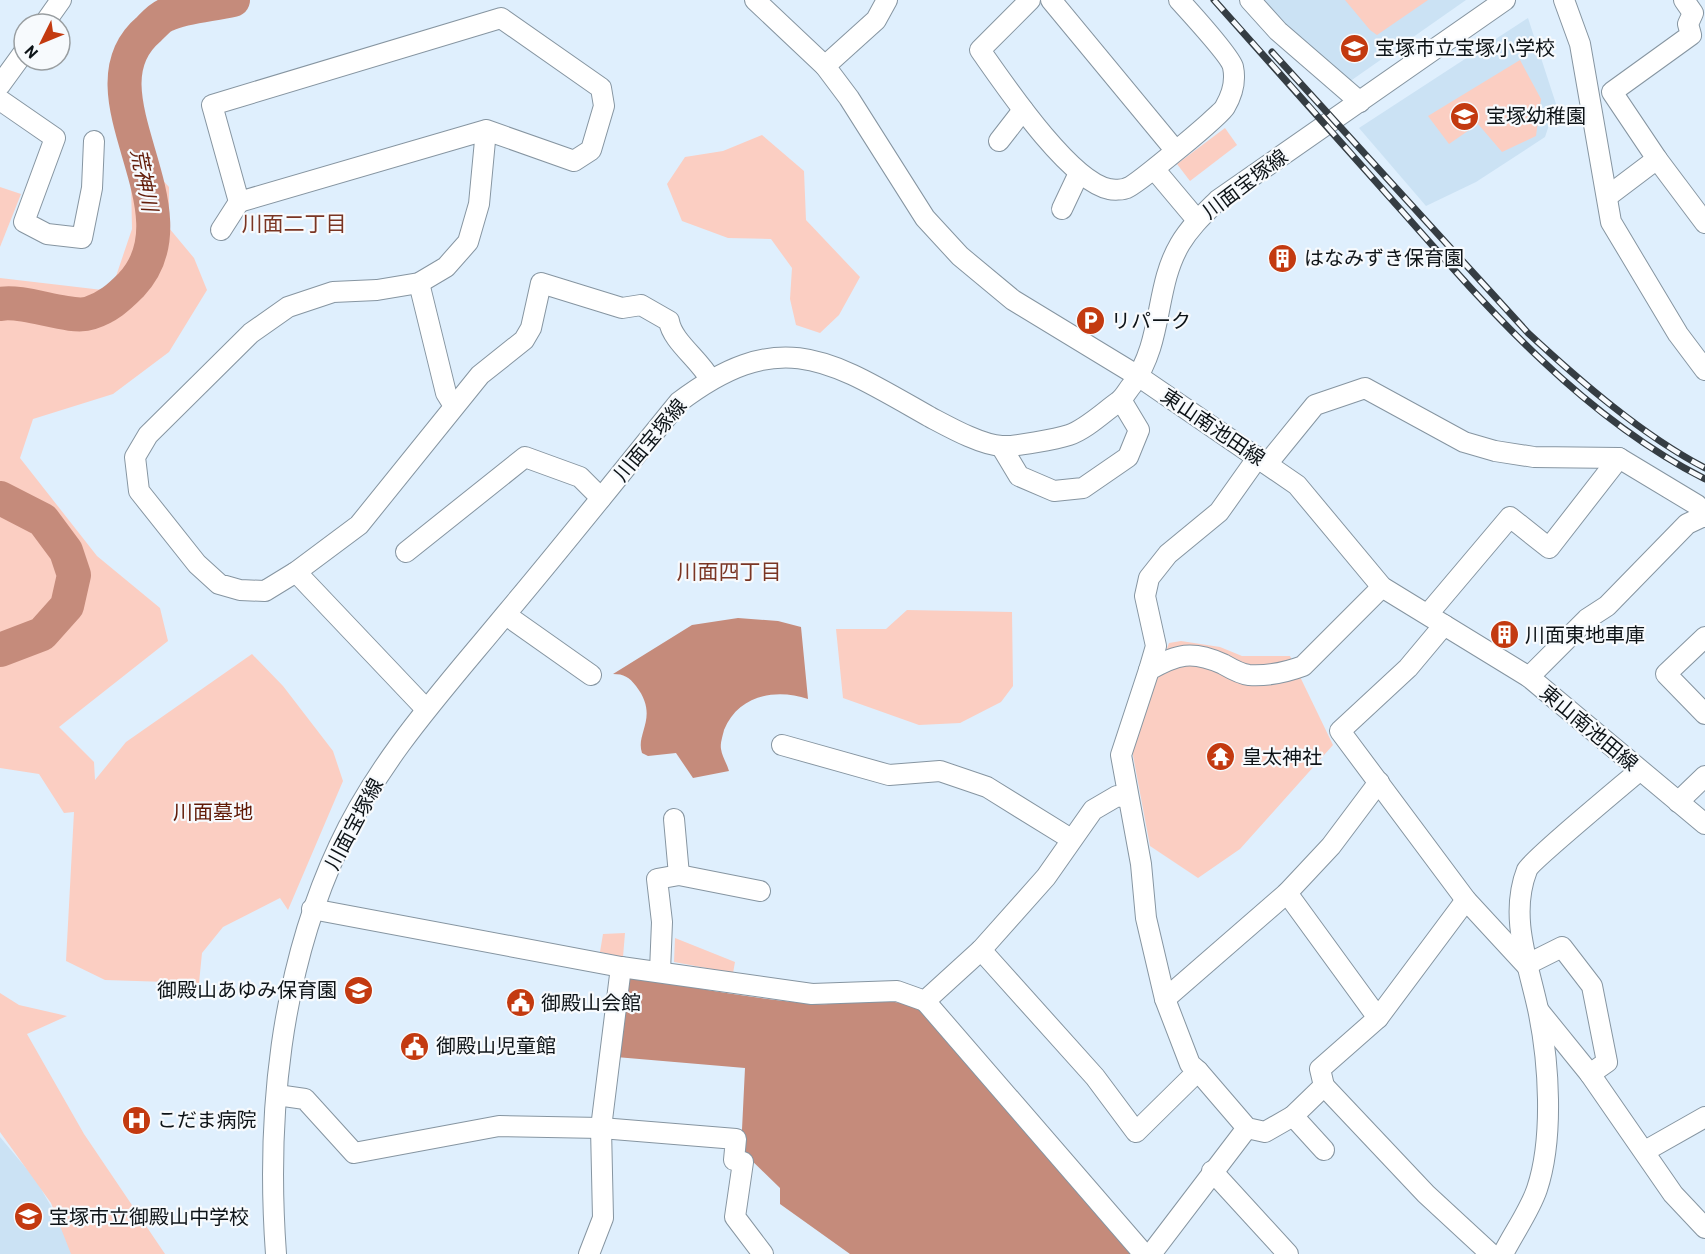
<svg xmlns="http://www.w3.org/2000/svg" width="1705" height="1254" font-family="Barlow,'Noto Sans JP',sans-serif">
<rect width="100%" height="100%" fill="#dfeffd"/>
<!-- built -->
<g fill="#cbe2f4">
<polygon points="1259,0 1466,0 1349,82"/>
<polygon points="1528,18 1556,104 1545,137 1476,182 1426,206 1359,128"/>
<polygon points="0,1137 36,1180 78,1254 0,1254"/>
</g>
<!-- green -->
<g fill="#fbcec2">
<polygon points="1345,0 1428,0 1377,35 1370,30"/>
<polygon points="1520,60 1541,99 1536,136 1502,152 1478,124 1449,144 1428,116"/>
<polygon points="1225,128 1237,145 1190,181 1177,164"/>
<polygon points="762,135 804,171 806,220 860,277 839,315 820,333 796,325 790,299 792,268 771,239 728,238 682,221 667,184 685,157 723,151"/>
<polygon points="156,173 169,187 169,228 194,258 207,290 169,352 113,394 33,419 20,458 97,556 160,608 168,641 59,727 94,762 95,780 126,742 252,654 283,686 333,751 343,781 288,910 280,898 223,927 202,953 199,983 105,980 66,961 74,812 64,813 39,774 0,768 0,278 111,291 132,229 131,181"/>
<polygon points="0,187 21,194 0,247"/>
<polygon points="907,610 1012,612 1013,686 1001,702 960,723 919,725 843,698 836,629 886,629"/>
<polygon points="1181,641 1220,647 1242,656 1290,656 1333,745 1240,849 1198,878 1150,846 1131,745 1169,643"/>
<polygon points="625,933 623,957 600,952 603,934"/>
<polygon points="675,938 735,962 733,973 674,962"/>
<polygon points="0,993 19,1005 67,1016 27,1034 84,1134 165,1254 71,1254 51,1203 0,1132"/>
</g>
<!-- water -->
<g fill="#c58b7b">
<path d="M738,618L778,621L801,627L808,699C776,688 738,695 724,730C723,735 720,743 721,749C722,756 727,764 729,771L693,778L676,753L648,756L642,753C635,733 660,717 636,686C629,677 624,674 613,674L692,625Z"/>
<path d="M627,975C689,987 753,999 816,1004C852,1006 887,993 920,1010L1134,1254H850L780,1204V1188L741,1150L745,1068L616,1057Z"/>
</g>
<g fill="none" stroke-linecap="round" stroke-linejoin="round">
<!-- river -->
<g stroke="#c58b7b" stroke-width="34">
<path d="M0,304C24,299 70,320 90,313C108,307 118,298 131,285C202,210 74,92 149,29C154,24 160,17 166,15C186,6 212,5 233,0"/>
<polyline points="0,498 43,520 66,551 74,575 67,606 42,634 0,650"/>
</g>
<defs>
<g id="minor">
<polyline points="755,0 825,66 849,98 925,218 960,256 1013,300 1138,376 1297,485 1382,587 1529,677 1705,824"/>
<path d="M1030,0L980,50C1004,84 1069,181 1109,189C1113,190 1123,190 1127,188C1136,185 1221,115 1225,107C1232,95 1236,81 1233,67C1231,57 1189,11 1179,0"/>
<polyline points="1051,0 1175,150"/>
<polyline points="1250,0 1278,31 1360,102"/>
<polyline points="1564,0 1580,44 1611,222 1678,334 1705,370"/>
<polyline points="44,24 61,0"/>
<polyline points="825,66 876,20 887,0"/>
<polyline points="0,85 24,52"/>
<polyline points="0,100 55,138 24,222 47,234 82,238 92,188 94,141"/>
<path d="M486,130L574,161L591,150L604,106L601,88L501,18L212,105L239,202L486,130L479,204L468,242L446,267L419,283L377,290L333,292L288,307L251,333L148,435L135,457L139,491L197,564L219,584L240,590L265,591L296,572L359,525L480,375L524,340L531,328L541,283L622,308L641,305L669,321C672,341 699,359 710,379"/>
<polyline points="999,141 1023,110"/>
<polyline points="1657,159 1705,223"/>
<polyline points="1155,170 1197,220"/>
<polyline points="1608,196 1657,159 1612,92 1691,35 1688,24 1693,13 1684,0"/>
<polyline points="1062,209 1079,173"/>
<polyline points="221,230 239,202"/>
<polyline points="419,283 446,393 454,406"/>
<polyline points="1001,446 1019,476 1054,491 1083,488 1128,457 1139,430 1121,400"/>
<polyline points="1267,464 1315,405 1365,388 1464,442 1495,451 1534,457 1619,458 1697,505 1705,517"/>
<polyline points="406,552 525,457 580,477 601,498"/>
<polyline points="296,572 426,709"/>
<polyline points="1428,614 1510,517 1549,548 1619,458"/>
<polyline points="506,615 591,675"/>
<polyline points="1444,625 1408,668 1340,731 1466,900 1526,965 1562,947 1592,986 1607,1062 1590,1074 1673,1194 1705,1228"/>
<polyline points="1705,637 1666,674 1705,714"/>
<polyline points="1149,670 1156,646 1145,596 1149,578 1168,554 1219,512 1258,457"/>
<polyline points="1529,677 1587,619 1607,606 1687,524 1704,516"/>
<polyline points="782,745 889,775 940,771 987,787 1071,839"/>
<polyline points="1678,802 1705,776"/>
<polyline points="674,819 679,875"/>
<polyline points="1287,893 1378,1018"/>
<polyline points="312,909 621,967 812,994 897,991 925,1001 981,950 1046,877 1093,810 1117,796 1127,798"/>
<polyline points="981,950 1095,1077 1136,1132 1198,1071 1247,1128 1265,1132 1293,1116 1324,1086 1320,1069 1378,1018 1466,900"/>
<polyline points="660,971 662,922 657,879 679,875 760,891"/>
<polyline points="1165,999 1287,893 1331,846 1379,782"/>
<polyline points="925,1001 1144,1254"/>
<polyline points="1539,1011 1590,1074"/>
<path d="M1198,1071L1190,1064L1165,999L1146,918L1141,864L1121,755L1149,670C1177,654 1192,650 1223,664C1230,668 1240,674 1249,675C1266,676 1287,672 1303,666L1382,587"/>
<polyline points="1324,1086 1426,1194 1491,1254"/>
<polyline points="277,1095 305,1099 354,1153 499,1126 601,1128 736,1139 734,1160 743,1162 735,1217 763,1254"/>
<polyline points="1293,1116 1324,1150"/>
<polyline points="1645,1151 1705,1117"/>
<polyline points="1212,1171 1288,1254"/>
<path d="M276,1254C266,1117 280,972 339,846C379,759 445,688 505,615C564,545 621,473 679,402C782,324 831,361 930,417C949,427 981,445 1002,446C1013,447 1057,439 1069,435C1085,430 1104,412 1118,402C1124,398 1127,391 1132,385C1164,341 1154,288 1180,244C1190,227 1204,214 1218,200L1505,0"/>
<polyline points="589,1254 603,1218 601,1128 621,967"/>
<polyline points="1151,1254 1247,1128"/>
<path d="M1503,1254C1513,1234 1530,1210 1537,1189C1554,1138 1549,1061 1538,1009C1528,963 1509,916 1527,870C1531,861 1624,784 1639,771"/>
</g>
</defs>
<!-- minor casing -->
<use href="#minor" stroke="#8695a1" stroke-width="22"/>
<!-- minor -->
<use href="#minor" stroke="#fff" stroke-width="20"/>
<defs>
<g id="rail">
<path d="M1214,0C1277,70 1339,140 1401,210C1490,311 1583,417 1705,479"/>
<path d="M1272,52L1528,333C1580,381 1642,435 1705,468"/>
</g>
</defs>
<!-- rail casing -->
<use href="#rail" stroke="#353d43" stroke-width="7"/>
<!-- rail -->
<use href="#rail" stroke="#f7fafd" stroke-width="4.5" stroke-dasharray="14" stroke-linecap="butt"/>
</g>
<!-- icons -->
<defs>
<symbol id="school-disc" viewBox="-11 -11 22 22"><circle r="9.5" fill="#c33a10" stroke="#f7fafd"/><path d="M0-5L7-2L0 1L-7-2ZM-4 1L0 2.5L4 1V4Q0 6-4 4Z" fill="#fff"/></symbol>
<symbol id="building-disc" viewBox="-11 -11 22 22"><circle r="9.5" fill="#c33a10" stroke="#f7fafd"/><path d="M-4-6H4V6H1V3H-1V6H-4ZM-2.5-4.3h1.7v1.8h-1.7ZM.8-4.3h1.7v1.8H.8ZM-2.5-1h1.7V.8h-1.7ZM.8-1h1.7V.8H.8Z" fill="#fff"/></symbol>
<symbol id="parking-disc" viewBox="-11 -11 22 22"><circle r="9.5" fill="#c33a10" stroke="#f7fafd"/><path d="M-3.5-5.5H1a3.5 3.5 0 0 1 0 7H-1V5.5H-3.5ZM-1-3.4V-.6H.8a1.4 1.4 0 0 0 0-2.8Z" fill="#fff"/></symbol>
<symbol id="temple-disc" viewBox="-11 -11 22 22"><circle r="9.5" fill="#c33a10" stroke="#f7fafd"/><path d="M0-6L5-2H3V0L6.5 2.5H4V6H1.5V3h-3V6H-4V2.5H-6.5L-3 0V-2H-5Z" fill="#fff"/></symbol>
<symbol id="civic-disc" viewBox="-11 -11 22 22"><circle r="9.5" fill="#c33a10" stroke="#f7fafd"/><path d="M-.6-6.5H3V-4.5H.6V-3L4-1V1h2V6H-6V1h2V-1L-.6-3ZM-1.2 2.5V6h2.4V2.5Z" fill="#fff"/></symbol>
<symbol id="hospital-disc" viewBox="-11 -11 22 22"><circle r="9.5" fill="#c33a10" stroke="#f7fafd"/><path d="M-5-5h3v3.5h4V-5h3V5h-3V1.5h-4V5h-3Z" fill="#fff"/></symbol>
</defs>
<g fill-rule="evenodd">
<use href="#school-disc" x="1338" y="32" width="33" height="33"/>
<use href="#school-disc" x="1448" y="100" width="33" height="33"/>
<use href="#building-disc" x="1266" y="242" width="33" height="33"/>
<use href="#parking-disc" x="1074" y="304" width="33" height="33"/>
<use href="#building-disc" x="1488" y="618" width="33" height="33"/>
<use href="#temple-disc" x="1204" y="740" width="33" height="33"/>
<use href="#school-disc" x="342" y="974" width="33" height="33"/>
<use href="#civic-disc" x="504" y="986" width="33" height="33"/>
<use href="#civic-disc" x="398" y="1030" width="33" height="33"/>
<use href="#hospital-disc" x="120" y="1104" width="33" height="33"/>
<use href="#school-disc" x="12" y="1200" width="33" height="33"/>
</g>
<g text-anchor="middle" stroke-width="4.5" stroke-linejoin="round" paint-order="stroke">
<!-- poi labels -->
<g font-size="20" fill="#0d1317" stroke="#f7fafd" text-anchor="start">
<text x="1375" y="55">宝塚市立宝塚小学校</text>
<text x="1486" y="123">宝塚幼稚園</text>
<text x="1304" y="265">はなみずき保育園</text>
<text x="1111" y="328">リパーク</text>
<text x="1525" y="642">川面東地車庫</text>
<text x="1242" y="764">皇太神社</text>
<text x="337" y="997" text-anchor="end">御殿山あゆみ保育園</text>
<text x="541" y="1010">御殿山会館</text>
<text x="436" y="1053">御殿山児童館</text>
<text x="157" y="1127">こだま病院</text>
<text x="49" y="1224">宝塚市立御殿山中学校</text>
</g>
<!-- street labels -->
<g font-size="20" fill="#0d1317" stroke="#f7fafd">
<text transform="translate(1245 184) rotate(-37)" y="7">川面宝塚線</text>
<text transform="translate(1213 427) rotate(34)" y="7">東山南池田線</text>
<text transform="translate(650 440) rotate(-50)" y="7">川面宝塚線</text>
<text transform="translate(1589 728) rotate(40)" y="7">東山南池田線</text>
<text transform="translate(354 824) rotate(-62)" y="7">川面宝塚線</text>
</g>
<!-- park labels -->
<g font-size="20" fill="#601a06" stroke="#f7fafd">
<text x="213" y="819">川面墓地</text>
</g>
<!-- water labels -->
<g font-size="21" font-style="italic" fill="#631d0a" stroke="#f7fafd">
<text transform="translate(144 180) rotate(79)" y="7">荒神川</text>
</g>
<!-- neighbourhood labels -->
<g font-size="21" fill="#7a3523" stroke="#f7fafd">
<text x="294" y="231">川面二丁目</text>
<text x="729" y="579">川面四丁目</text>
</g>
</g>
<!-- north arrow -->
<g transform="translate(42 42) rotate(227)"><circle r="28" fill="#f7fafd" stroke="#999ea1" stroke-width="1.5"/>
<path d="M0-4.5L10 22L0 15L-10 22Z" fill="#c33a10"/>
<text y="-9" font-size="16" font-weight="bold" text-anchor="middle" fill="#0d1317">N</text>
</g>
</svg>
